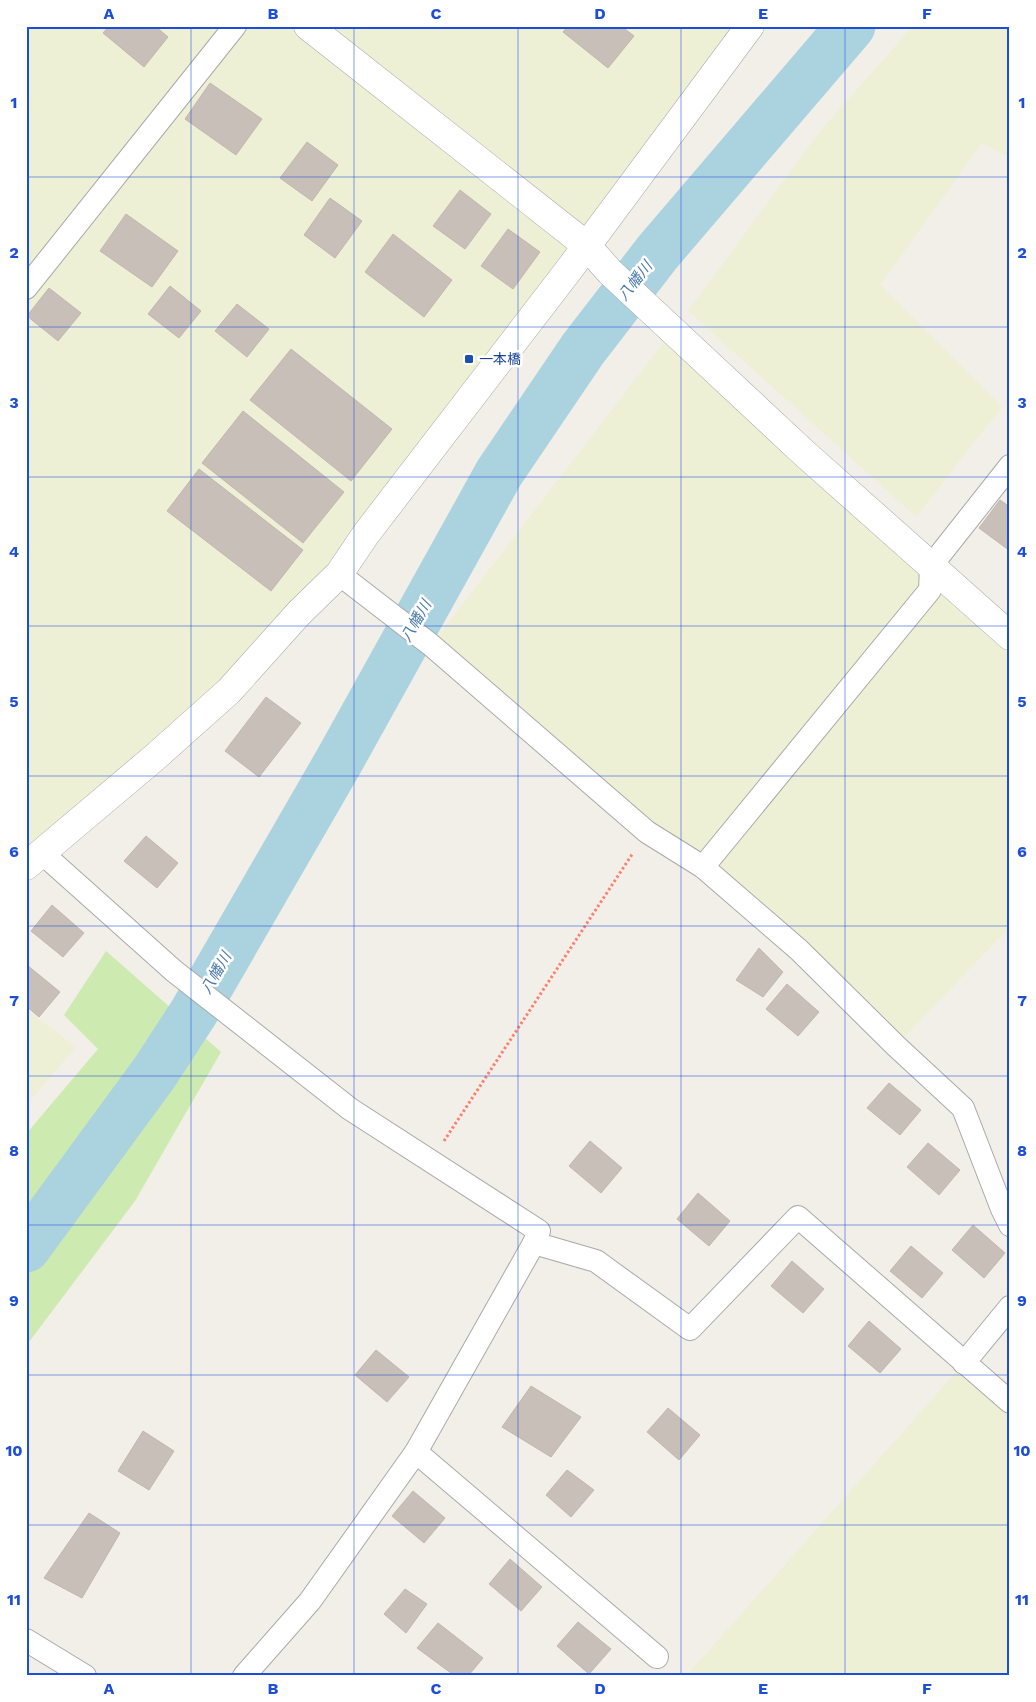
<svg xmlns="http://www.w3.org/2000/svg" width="1036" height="1702" font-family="'Work Sans','Noto Sans JP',sans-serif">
<rect width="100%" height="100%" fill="#f2efe9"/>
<!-- farmland -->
<g fill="#eef0d5">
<polygon points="26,26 750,26 339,574 26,867"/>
<polygon points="913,26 1010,26 1010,158 982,143 880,285 1002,407 916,517 688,311 819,132"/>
<polygon points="673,330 1010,653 1010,927 896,1046 431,645"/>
<polygon points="26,1009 76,1047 26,1105"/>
<polygon points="964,1363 1010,1403 1010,1676 686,1676"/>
</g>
<!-- grass -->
<polygon fill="#cdebb0" points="106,951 221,1052 135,1201 26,1346 26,1134 98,1049 64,1015"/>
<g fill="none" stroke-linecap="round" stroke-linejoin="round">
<!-- river -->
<polyline stroke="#aad3df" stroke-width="49" points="26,1248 155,1072 194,1012 339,761 499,473 583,349 657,253 851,26"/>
</g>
<!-- building -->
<g fill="#c7bfb8" stroke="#c4b6ab">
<polygon points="109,26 155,26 168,37 144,67 103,33"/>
<polygon points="568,26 621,26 634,36 608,68 563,32"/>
<polygon points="210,83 262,119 236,155 185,119"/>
<polygon points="307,142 338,165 312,201 280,178"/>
<polygon points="460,190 491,214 465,249 433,226"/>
<polygon points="330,198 362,221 335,258 304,235"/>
<polygon points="126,214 178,251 152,287 100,251"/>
<polygon points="508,229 540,252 513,289 481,266"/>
<polygon points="393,234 452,280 424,317 365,272"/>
<polygon points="170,286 201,311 179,338 148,314"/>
<polygon points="49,288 81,313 58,341 27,316"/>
<polygon points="237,304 269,329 247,357 215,331"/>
<polygon points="291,349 392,429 351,481 250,400"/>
<polygon points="243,411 344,492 303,543 202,463"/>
<polygon points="199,469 303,550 271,591 167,511"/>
<polygon points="1000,500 1010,507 1010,551 979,528"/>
<polygon points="266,697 301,723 259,777 225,751"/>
<polygon points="146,836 178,863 157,888 124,861"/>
<polygon points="52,905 84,933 63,957 31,931"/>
<polygon points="759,948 783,972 763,997 736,980"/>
<polygon points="27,965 60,992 39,1017 26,1006"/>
<polygon points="787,984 819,1012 798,1036 766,1009"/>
<polygon points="889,1083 921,1110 900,1135 867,1108"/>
<polygon points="590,1141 622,1168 601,1193 569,1166"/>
<polygon points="928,1143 960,1170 939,1195 907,1167"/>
<polygon points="698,1193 730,1221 709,1246 677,1219"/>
<polygon points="973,1225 1005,1253 984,1278 952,1250"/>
<polygon points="911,1246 943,1273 922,1298 890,1271"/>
<polygon points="792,1261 824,1289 803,1313 771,1286"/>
<polygon points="869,1321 901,1349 880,1373 848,1346"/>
<polygon points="376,1350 409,1377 387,1402 355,1375"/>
<polygon points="531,1386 581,1417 551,1457 502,1427"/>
<polygon points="668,1408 700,1435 679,1460 647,1432"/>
<polygon points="143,1431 174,1451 149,1490 118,1471"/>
<polygon points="567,1470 594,1490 571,1517 546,1495"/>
<polygon points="413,1491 445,1518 424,1543 392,1516"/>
<polygon points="89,1513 120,1533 82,1598 44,1578"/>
<polygon points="510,1559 542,1587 521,1611 489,1584"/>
<polygon points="405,1589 427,1604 406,1633 384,1614"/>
<polygon points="578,1622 611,1649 589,1674 557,1646"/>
<polygon points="438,1623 483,1658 468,1676 455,1676 417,1648"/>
</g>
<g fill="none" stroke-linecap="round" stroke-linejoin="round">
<defs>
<g id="minor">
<polyline points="26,288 235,26"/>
<polyline points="339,574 431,645 647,832 703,867 799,950 896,1046 963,1108 1002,1209 1010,1225"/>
<polyline points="42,853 174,971 350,1109 539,1231 534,1243 416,1452 310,1601 244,1676"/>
<polyline points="703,867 930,590 931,566 1010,466"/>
<polyline points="534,1243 596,1261 690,1329 798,1217 1010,1402"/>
<polyline points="964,1363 1010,1307"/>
<polyline points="416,1452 657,1657"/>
<polyline points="26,1640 85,1676"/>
</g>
<g id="tertiary">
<polyline points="308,26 586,245 610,272 804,453 1010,636"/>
<polyline points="26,866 154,758 229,691 299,613 339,574 366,534 571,267 750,26"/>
</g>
</defs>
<!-- minor casing -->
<use href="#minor" stroke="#a9a9a9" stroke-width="24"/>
<!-- tertiary casing -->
<use href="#tertiary" stroke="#a9a9a9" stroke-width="29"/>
<!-- path -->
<polyline stroke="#fa8072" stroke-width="3" stroke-dasharray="2.5 2.5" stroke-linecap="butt" points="444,1141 633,853"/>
<!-- minor -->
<use href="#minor" stroke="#fff" stroke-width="22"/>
<!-- tertiary -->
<use href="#tertiary" stroke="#fff" stroke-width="28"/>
</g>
<!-- grid -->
<path fill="none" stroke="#1d4ed8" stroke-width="1" stroke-opacity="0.55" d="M191,26V1676M354,26V1676M518,26V1676M681,26V1676M845,26V1676M26,177H1010M26,327H1010M26,477H1010M26,626H1010M26,776H1010M26,926H1010M26,1076H1010M26,1225H1010M26,1375H1010M26,1525H1010"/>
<!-- markers -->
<rect fill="#1a4fb4" stroke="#fff" stroke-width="2" x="464" y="354" width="10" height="10" rx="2.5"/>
<g text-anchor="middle" stroke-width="5" stroke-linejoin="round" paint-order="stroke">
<!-- transit labels -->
<g font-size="14" fill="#164399" stroke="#fff" text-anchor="start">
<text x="479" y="364">一本橋</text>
</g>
<!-- water labels -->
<g font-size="15" font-style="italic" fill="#4a7aab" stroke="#fff">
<text transform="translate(635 281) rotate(-52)" y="5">八幡川</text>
<text transform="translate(416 621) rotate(-60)" y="5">八幡川</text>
<text transform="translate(216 973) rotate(-60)" y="5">八幡川</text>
</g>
</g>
<!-- border -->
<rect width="1036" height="1702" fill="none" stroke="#ffffff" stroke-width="55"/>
<rect x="28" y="28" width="980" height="1646" fill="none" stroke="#1d4ed8" stroke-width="2"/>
<g font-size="16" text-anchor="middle" font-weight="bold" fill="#1d4ed8">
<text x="109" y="19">A</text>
<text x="273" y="19">B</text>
<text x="436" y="19">C</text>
<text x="600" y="19">D</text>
<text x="763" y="19">E</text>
<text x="927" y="19">F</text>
<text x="14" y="108">1</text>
<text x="1022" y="108">1</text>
<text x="14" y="258">2</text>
<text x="1022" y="258">2</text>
<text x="14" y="408">3</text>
<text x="1022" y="408">3</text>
<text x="14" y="557">4</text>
<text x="1022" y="557">4</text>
<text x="14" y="707">5</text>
<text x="1022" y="707">5</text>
<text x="14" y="857">6</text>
<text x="1022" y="857">6</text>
<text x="14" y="1006">7</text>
<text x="1022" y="1006">7</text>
<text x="14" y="1156">8</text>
<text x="1022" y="1156">8</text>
<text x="14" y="1306">9</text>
<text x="1022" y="1306">9</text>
<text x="14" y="1456">10</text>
<text x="1022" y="1456">10</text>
<text x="14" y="1605">11</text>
<text x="1022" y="1605">11</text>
<text x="109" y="1694">A</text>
<text x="273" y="1694">B</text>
<text x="436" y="1694">C</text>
<text x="600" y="1694">D</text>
<text x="763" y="1694">E</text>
<text x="927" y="1694">F</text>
</g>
</svg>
